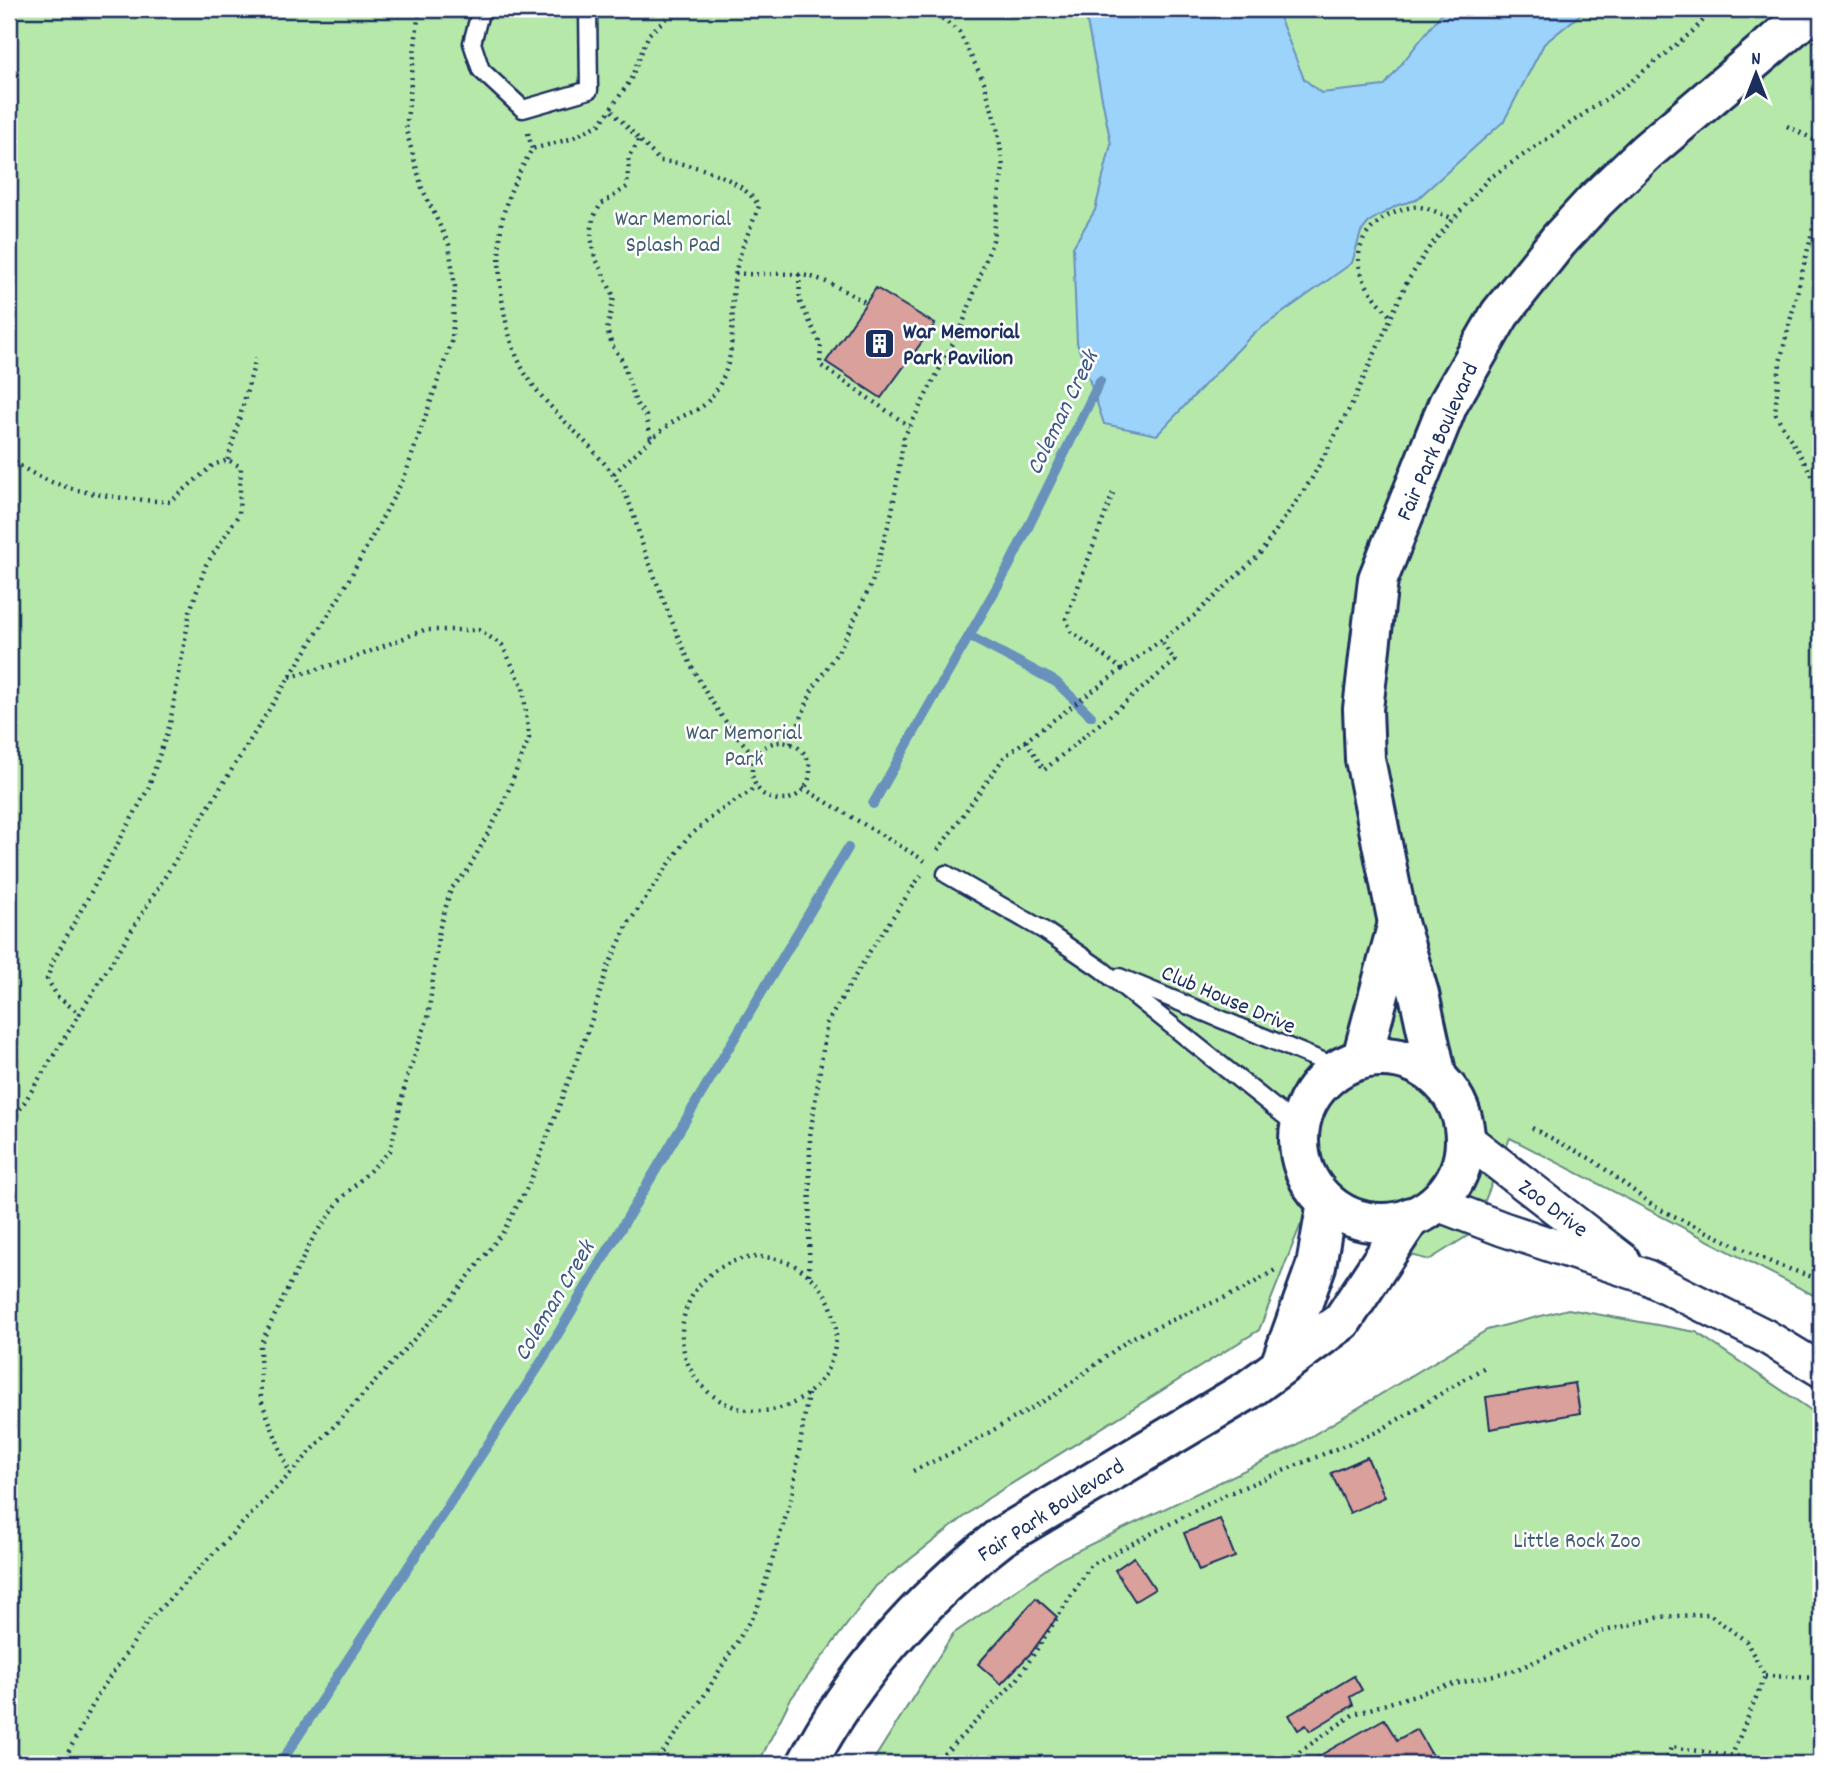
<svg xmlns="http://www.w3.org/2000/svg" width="1830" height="1773" font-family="Dekko,sans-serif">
<rect width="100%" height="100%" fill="#fff"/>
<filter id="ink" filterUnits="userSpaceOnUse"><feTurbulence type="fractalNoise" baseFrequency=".0143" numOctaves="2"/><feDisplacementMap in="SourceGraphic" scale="14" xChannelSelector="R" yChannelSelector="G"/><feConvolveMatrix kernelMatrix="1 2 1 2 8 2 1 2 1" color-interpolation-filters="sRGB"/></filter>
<g filter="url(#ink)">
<!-- green -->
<g fill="#b6e9a9" stroke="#688c84" stroke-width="2">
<polygon points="9,9 1821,9 1821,1299 1510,1138 1472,1233 1429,1260 1301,1224 1259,1330 987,1499 876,1586 790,1700 758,1764 9,1764"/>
<polygon points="1568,1309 1696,1332 1821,1417 1821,1764 871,1764 953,1634 1062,1558 1295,1446 1487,1330"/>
</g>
<!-- water -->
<polygon fill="#9cd3fb" stroke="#6891bc" stroke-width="2" points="1089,9 1276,9 1304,79 1321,93 1384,86 1445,9 1495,13 1509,9 1587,9 1544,44 1504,121 1416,200 1398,205 1370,221 1361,232 1352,263 1253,334 1157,435 1104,424 1077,343 1073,247 1095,210 1111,144 1086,17"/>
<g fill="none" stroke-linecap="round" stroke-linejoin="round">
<!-- stream -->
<g stroke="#6891bc" stroke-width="10">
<polyline points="969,636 1056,682 1091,716"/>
<polyline points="873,804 1009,566 1100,381"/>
<polyline points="280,1764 537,1369 848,848"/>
</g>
</g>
<!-- building -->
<g fill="#daa09b" stroke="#1b2f5e" stroke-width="2">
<polygon points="876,288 935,324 881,398 826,362"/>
<polygon points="1575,1383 1580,1413 1490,1429 1486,1397"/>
<polygon points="1367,1457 1385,1497 1350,1513 1331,1473"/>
<polygon points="1220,1519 1235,1557 1199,1571 1184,1533"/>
<polygon points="1134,1557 1155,1589 1135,1601 1115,1570"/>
<polygon points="1036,1598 1057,1617 1031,1653 1001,1684 978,1664"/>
<polygon points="1354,1676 1362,1690 1350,1697 1353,1705 1310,1731 1306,1725 1298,1730 1289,1715"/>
<polygon points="1384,1719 1397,1740 1417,1729 1437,1764 1305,1764"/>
</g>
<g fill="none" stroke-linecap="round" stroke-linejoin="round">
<defs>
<g id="lane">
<polyline points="481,9 472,43 481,70 523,109 589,90 588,9"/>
<polyline points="946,874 1045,931 1101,969 1300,1128"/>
<polyline points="1119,977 1339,1068"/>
</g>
<g id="street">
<polyline points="1464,1137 1623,1260"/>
<polyline points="1435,1203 1503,1229 1645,1276 1765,1336 1821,1370"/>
</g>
<g id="secondary">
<circle cx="1382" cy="1140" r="83"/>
<polyline points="1362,1058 1398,923"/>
<polyline points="1437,1077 1419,994 1398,923 1365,759 1363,709 1378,579 1448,404 1500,314 1559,240 1595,201 1646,152 1814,9"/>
<polyline points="1281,1363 1316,1266 1327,1202"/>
<path d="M807,1764C854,1674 921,1599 1001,1537L1248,1390L1342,1321L1411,1217"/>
</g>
</defs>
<!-- lane casing -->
<use href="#lane" stroke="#1b2f5e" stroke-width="21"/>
<!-- street casing -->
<use href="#street" stroke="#1b2f5e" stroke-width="38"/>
<!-- secondary casing -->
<use href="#secondary" stroke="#1b2f5e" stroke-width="44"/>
<!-- path -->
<g stroke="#1b2f5e" stroke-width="4.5" stroke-dasharray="2 5" stroke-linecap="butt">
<path d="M677,9L649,34L630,81L600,124L570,139L532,149C521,169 509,190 504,212C493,259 501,337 528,378C555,419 600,448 624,492C634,510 638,533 645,552C677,633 693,691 755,756"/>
<path d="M612,111L660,161C692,163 741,177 759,206C751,228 740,248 736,271C727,318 743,359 709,400C699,412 685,413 673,422C651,437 632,457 612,475"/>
<polyline points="1787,126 1821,143"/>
<polyline points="528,133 532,149"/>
<polyline points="639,141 629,157 627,187 601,204 593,218 591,237 595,257 614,297 607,330 612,345 622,360 636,403 646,416 651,439"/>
<polyline points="1821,210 1816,216 1780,362 1775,413 1821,490"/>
<path d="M735,273C758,276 779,272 801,275C826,278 845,292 867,303"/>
<polyline points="799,274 800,302 821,345 820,365 909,426"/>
<path d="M1389,315C1381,304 1369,292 1364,280C1346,243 1378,213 1413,207C1424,205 1443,215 1454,219"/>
<path d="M9,457C51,494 117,498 170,502L213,465L228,460L241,467L239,514L206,565L190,611L170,724L148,789L53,961L47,979L58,997L80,1014"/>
<polyline points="228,460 256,358"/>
<polyline points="1113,493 1066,619 1071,631 1124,671"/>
<polyline points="290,677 346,661 424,630 479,630 502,645 523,687 529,738 501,809 468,870 451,889 439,930 428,1018 407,1077 390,1151 340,1200 313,1238 260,1345 261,1400 290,1474"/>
<polyline points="1026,741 1044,770 1175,661 1161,641"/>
<circle cx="781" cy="771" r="29"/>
<polyline points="791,744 812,690 841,647 872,583 892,512 904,437 962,326 993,240 1003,167 998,131 984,82 959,32 930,9"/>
<polyline points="803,788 927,862"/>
<polyline points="938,850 1005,756 1195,615 1259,555 1311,480 1352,404 1407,282 1430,246 1488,179 1628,84 1692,32 1714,9"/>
<polyline points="9,1127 340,596 404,478 452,340 455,287 449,245 422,188 406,130 419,9"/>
<polyline points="1532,1128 1593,1160 1655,1207 1775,1264 1821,1280"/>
<circle cx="759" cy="1334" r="77"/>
<polyline points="809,1275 810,1136 827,1023 870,951 921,875"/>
<polyline points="913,1471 962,1448 1056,1394 1131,1338 1242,1290 1275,1270"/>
<polyline points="1765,1676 1821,1678"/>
<polyline points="62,1764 99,1693 149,1620 290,1474 452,1298 503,1232 530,1182 591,1022 607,969 628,924 687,838 717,813 757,787"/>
<polyline points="654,1764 702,1699 757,1609 792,1496 808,1394"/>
<polyline points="934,1764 1017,1680 1091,1565 1225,1495 1379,1431 1485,1367"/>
<polyline points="1282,1764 1354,1714 1437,1688 1516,1670 1601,1632 1661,1617 1709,1614 1746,1641 1765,1676 1732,1755"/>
<polyline points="1666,1764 1671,1747 1791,1764"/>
</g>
<!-- lane -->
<use href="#lane" stroke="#fff" stroke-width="16"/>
<!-- street -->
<use href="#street" stroke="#fff" stroke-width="33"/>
<!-- secondary -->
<use href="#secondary" stroke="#fff" stroke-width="38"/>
</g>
</g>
<!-- icons -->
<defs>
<symbol id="building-square" viewBox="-11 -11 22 22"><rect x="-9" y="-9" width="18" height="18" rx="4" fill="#1b2f5e" stroke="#fff"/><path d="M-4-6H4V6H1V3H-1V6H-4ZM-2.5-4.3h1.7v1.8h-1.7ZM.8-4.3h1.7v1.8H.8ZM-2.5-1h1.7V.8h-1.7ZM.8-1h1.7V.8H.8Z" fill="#fff"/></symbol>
</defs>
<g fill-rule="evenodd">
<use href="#building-square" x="862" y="326" width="35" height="35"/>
</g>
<g text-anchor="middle" stroke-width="5" stroke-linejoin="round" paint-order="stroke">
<!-- park labels -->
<g font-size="23" fill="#425e71" stroke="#fff">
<text x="673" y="225">War Memorial<tspan x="673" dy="26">Splash Pad</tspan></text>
<text x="744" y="739">War Memorial<tspan x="744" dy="26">Park</tspan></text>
<text x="1577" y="1547">Little Rock Zoo</text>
</g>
<!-- poi labels -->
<g font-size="23" font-weight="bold" fill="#1b2f5e" stroke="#fff" text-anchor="start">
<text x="903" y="338">War Memorial<tspan x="903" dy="26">Park Pavilion</tspan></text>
</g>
<!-- street labels -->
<g font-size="23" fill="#1b2f5e" stroke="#fff">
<text transform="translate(1436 441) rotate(-66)" y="8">Fair Park Boulevard</text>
<text transform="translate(1229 998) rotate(23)" y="8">Club House Drive</text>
<text transform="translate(1554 1207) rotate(37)" y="8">Zoo Drive</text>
<text transform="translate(1050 1509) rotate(-33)" y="8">Fair Park Boulevard</text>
</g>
<!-- water labels -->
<g font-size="24" font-style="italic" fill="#3b5885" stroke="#fff">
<text transform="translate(1061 412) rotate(-64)" y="8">Coleman Creek</text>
<text transform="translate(553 1300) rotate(-59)" y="8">Coleman Creek</text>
</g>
</g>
<!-- margin -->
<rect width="1830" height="1773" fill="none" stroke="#fff" stroke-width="35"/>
<rect x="18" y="18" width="1795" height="1738" fill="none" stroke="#1b2f5e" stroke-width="2.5" filter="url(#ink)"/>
<!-- north arrow -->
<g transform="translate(1756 74)" stroke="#ffffff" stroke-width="5" paint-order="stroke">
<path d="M0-5L12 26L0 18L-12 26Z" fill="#1b2f5e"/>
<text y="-10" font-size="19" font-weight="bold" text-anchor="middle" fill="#1b2f5e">N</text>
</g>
</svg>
